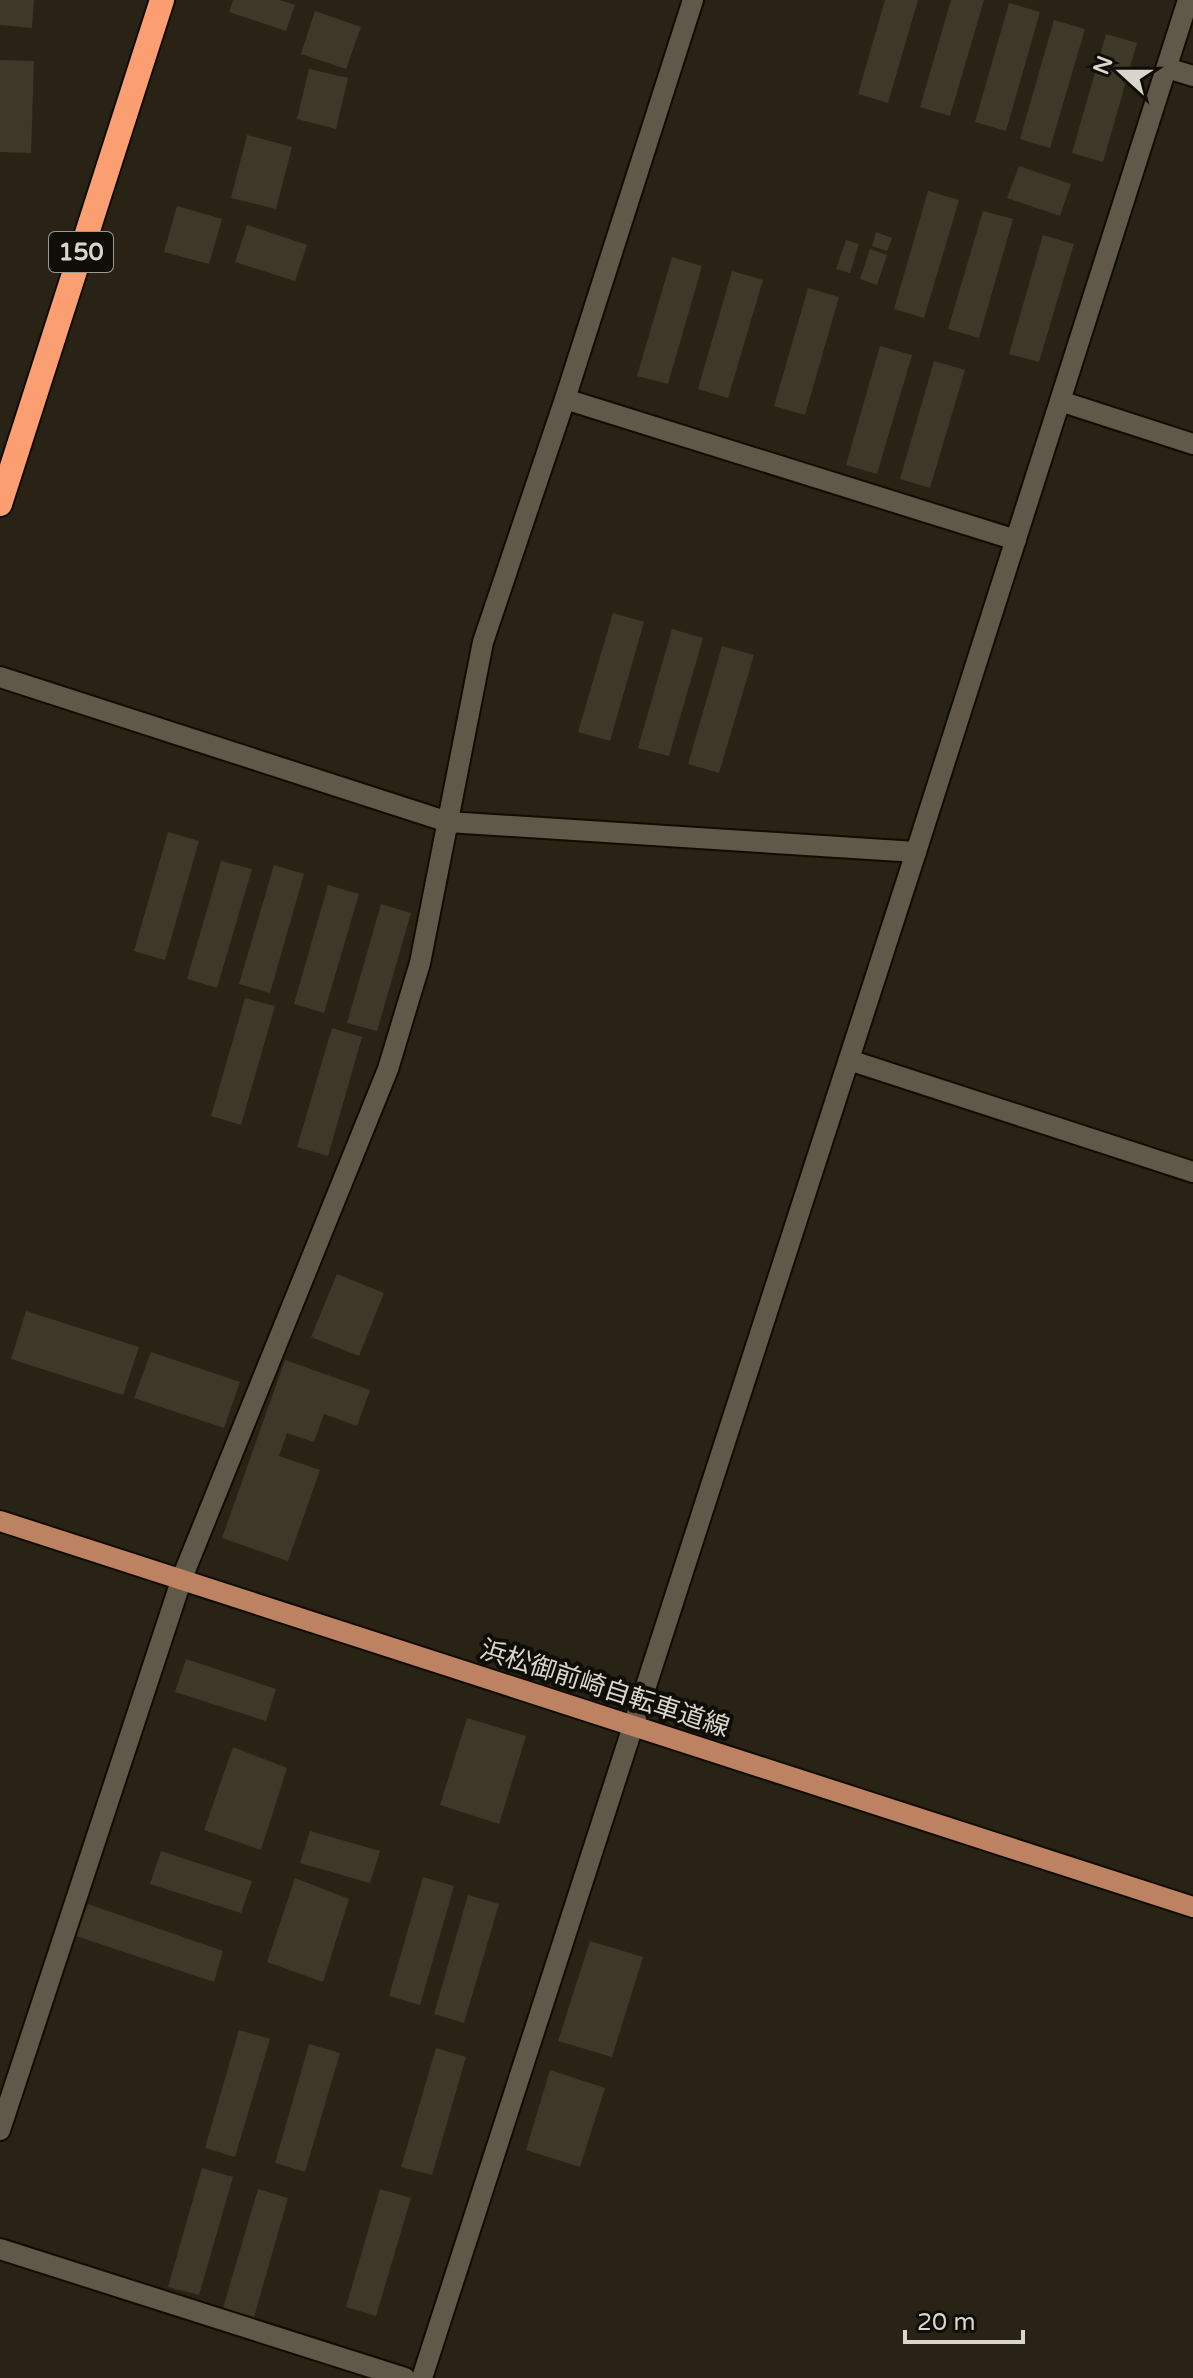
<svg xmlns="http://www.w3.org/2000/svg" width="1193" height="2378" font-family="'Varela Round','Noto Sans JP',sans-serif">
<rect width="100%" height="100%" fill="#292315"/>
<!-- building -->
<g fill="#3e3829">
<polygon points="0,0 34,0 32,28 0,25"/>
<polygon points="233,0 280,0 295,5 286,31 229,12"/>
<polygon points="885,0 918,0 888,103 858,94"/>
<polygon points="951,0 984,0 950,116 920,107"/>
<polygon points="1009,3 1040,12 1006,131 975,122"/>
<polygon points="315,11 361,27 346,69 301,54"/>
<polygon points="1054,20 1085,29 1050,148 1020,139"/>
<polygon points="1106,34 1137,43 1103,162 1072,153"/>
<polygon points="0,60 34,61 31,153 0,152"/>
<polygon points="309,69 348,78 336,129 297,119"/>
<polygon points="247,135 292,147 276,209 231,198"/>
<polygon points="1019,166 1071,184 1060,216 1007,198"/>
<polygon points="928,191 959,200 924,318 894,309"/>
<polygon points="177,206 222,219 209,264 164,252"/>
<polygon points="983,211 1013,219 979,338 948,329"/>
<polygon points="247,225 307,245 295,281 235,262"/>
<polygon points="876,232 892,238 887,251 872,246"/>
<polygon points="1043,235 1074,244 1039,362 1009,354"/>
<polygon points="846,240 859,244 850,273 836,269"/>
<polygon points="870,249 887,255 877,285 860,279"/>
<polygon points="672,257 702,266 668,384 637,376"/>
<polygon points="732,271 763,280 728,398 698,389"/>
<polygon points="808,288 839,297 805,415 774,406"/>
<polygon points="880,346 912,355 877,474 846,465"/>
<polygon points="934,361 965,370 930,488 900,479"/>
<polygon points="613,613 644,622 610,741 578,732"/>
<polygon points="672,629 703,638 669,756 638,748"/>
<polygon points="722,646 754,655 719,773 688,764"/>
<polygon points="168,832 199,841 165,960 134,951"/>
<polygon points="221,861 252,869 217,988 187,979"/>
<polygon points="274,865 304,874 270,993 239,984"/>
<polygon points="328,885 359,894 324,1013 294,1004"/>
<polygon points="381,904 411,913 377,1031 347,1023"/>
<polygon points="245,998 275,1006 241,1125 211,1116"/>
<polygon points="332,1028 362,1037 328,1156 297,1147"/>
<polygon points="337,1274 384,1293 359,1356 311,1337"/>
<polygon points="26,1311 139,1347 123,1395 11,1359"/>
<polygon points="151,1352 240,1382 224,1428 134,1398"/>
<polygon points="285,1360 370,1390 357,1426 324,1414 314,1442 287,1433 279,1456 320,1470 288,1561 222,1538"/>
<polygon points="186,1659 276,1689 266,1721 175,1692"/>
<polygon points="467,1718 526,1736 499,1824 440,1805"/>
<polygon points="233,1747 287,1768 261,1850 204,1830"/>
<polygon points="310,1831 380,1851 370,1883 300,1863"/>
<polygon points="161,1851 252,1881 241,1913 150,1884"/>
<polygon points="423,1877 454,1886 420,2005 389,1996"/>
<polygon points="295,1878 349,1899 323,1982 267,1962"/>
<polygon points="468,1895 499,1904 464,2023 434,2014"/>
<polygon points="88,1904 223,1951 214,1982 76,1936"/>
<polygon points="590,1941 643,1957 612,2057 558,2041"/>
<polygon points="239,2030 270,2039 235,2157 205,2148"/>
<polygon points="309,2044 340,2053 305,2172 275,2163"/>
<polygon points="436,2048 466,2057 432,2175 401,2167"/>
<polygon points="550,2070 605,2088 580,2167 526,2150"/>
<polygon points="202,2168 233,2177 199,2295 168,2287"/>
<polygon points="258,2189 288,2198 254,2317 223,2308"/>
<polygon points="380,2189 411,2198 376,2316 346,2307"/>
</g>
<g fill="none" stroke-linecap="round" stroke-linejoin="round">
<defs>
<g id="minor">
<polyline points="1167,68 1193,76"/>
<polyline points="565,399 1016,540"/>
<polyline points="1060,401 1193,444"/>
<polyline points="0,677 448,822 916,852"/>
<polyline points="849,1060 1193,1172"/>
<polyline points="0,2130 182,1578 388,1069 420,963 483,642 565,399 693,0"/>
<polyline points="0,2249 405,2378"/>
<polyline points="422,2378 916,852 1188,0"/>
</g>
<polyline id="major" points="0,1521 1193,1907"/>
<polyline id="highway" points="0,504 162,0"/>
</defs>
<!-- minor casing -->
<use href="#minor" stroke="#110c02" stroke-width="24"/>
<!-- major casing -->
<use href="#major" stroke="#110c02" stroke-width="24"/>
<!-- highway casing -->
<use href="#highway" stroke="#110c02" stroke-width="28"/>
<!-- minor -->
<use href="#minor" stroke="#605949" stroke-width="20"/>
<!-- major -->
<use href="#major" stroke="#bd8262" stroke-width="20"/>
<!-- highway -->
<use href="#highway" stroke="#fb9e72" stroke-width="24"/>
</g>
<g text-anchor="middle" stroke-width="8" stroke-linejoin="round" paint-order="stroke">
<!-- shield labels -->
<rect fill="#0f0d07" stroke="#9d9a92" stroke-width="2" x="49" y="232" width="64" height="40" rx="6"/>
<g font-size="24" font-weight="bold" fill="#dad6cd">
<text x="81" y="260">150</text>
</g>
<!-- street labels -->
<g font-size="26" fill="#dad6cd" stroke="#0f0d07">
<text transform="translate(605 1688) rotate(18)" y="9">浜松御前崎自転車道線</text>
</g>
</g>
<!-- north arrow -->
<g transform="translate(1121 72) rotate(291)" stroke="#0f0d07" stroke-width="6" paint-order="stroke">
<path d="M0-6L14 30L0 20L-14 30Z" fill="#dad6cd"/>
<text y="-12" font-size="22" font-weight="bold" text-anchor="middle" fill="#dad6cd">N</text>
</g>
<!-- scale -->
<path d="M905 2330v12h118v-12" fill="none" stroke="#dad6cd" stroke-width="4"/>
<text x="917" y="2330" font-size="24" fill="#dad6cd" stroke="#0f0d07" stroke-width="6" paint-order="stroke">20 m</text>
</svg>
